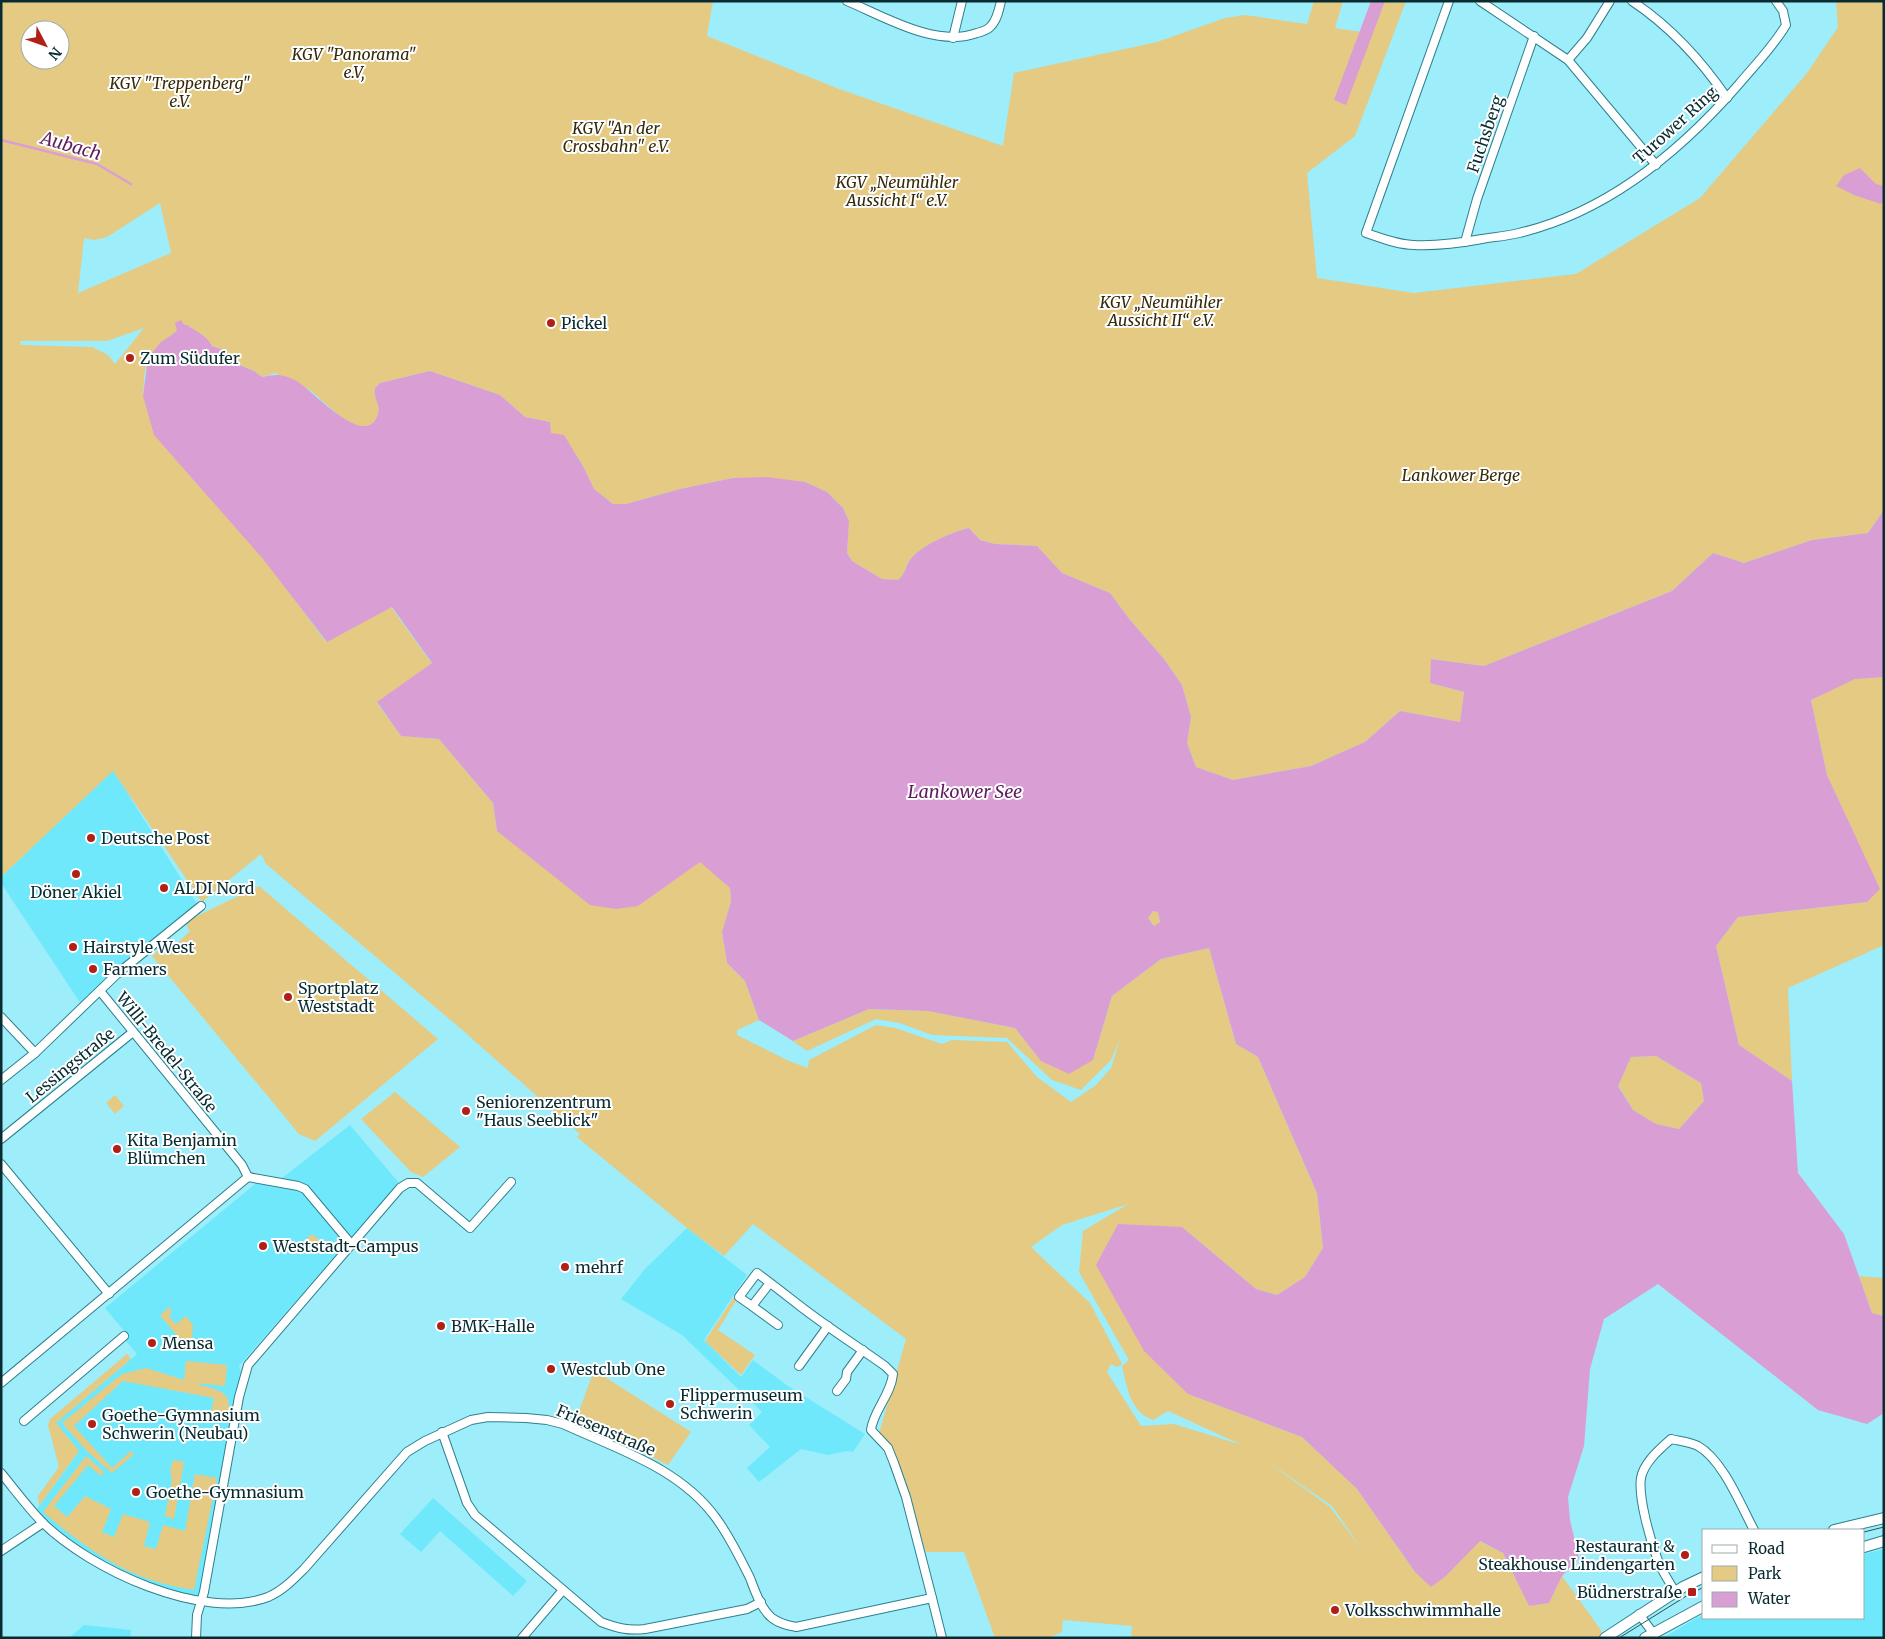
<svg xmlns="http://www.w3.org/2000/svg" width="1885" height="1639" font-family="Merriweather,serif">
<rect width="100%" height="100%" fill="#9dedfa"/>
<!-- built -->
<g fill="#70e8fb">
<polygon points="113,770 197,904 83,1007 1,883 1,877"/>
<polygon points="350,1125 399,1183 239,1366 244,1380 202,1602 153,1589 70,1545 34,1513 79,1451 55,1423 137,1354 126,1341 124,1336 125,1332 105,1308 260,1180 277,1182"/>
<polygon points="687,1228 747,1275 704,1340 741,1377 753,1360 788,1386 865,1434 853,1452 847,1451 828,1455 801,1449 759,1482 747,1468 770,1447 749,1425 762,1412 682,1335 621,1299 645,1269"/>
<polygon points="433,1498 527,1581 513,1596 440,1531 421,1552 400,1534"/>
<polygon points="1884,1549 1884,1638 1663,1638 1698,1617 1704,1616 1704,1618 1864,1618 1864,1554"/>
<polygon points="84,1625 131,1630 130,1638 69,1638"/>
</g>
<!-- green -->
<g fill="#e5ca84" fill-rule="evenodd">
<path d="M1,1H713L707,36L839,89L1003,146L1014,73L1157,42L1225,18L1245,15L1307,24L1314,1H1343L1335,28L1368,33L1379,1H1406L1355,136L1307,173L1317,278L1414,293L1576,274L1700,198L1807,73L1838,27L1836,1H1884V510L1868,533L1812,540L1744,563L1713,553L1672,591L1484,666L1432,659L1430,683L1464,692L1460,722L1400,711L1365,742L1311,766L1233,780L1196,767L1187,743L1191,717L1182,685L1164,659L1130,620L1110,593L1062,573L1037,546L995,544L980,540L969,528C952,532 921,545 910,560C905,567 906,573 898,580L882,579L852,561L847,553L849,521L843,508L827,492L805,482L733,478L680,489L626,504H613L594,489L584,468L564,436L551,434L550,422L525,417L500,395L430,371L380,383L375,388C373,400 382,405 378,414C366,449 325,401 311,391C300,383 287,379 275,373L262,377L254,371L237,364L228,357L223,350L212,346L202,334L196,332L190,326C171,333 155,345 147,365C143,374 144,386 143,396L326,642L391,607L432,664L377,703L401,736L439,739L493,803L497,831L638,906L700,861L730,888L731,901L722,932L727,963L745,981L759,1020L737,1030V1035L789,1061L808,1068L809,1060L876,1025L895,1028L942,1044L952,1040L1007,1042L1037,1077L1071,1102L1096,1085L1111,1068L1120,1039L1111,1060L1081,1090L1052,1080L1007,1038L932,1035L900,1023L876,1019L807,1051L793,1041L869,1009L928,1011L1015,1028L1041,1061L1093,1060L1112,996L1161,959L1209,948L1236,1044L1258,1057L1317,1193L1323,1248L1305,1277L1277,1295L1256,1289L1182,1227L1188,1394L1302,1437L1357,1489L1415,1572L1446,1576L1479,1541L1503,1553L1529,1606L1549,1603L1562,1576L1606,1637L1131,1638L1132,1626L1063,1620L1062,1632L1048,1638H995L964,1552H926L894,1463L878,1437L906,1339L753,1224L724,1256L687,1228L577,1137L580,1134L460,1028L266,864L261,854L202,902L113,771L1,877ZM30,30H60V60H30ZM160,203L171,253L78,293L84,238L94,240L107,237ZM144,328L115,364L108,355L92,347L21,345L20,341H107ZM1128,1204L1083,1231L1079,1272L1129,1360L1122,1366C1127,1387 1130,1412 1153,1420L1168,1411L1242,1445L1174,1424L1141,1426L1107,1372L1111,1364L1117,1367L1122,1364L1090,1303L1031,1247L1062,1225ZM1267,1461L1332,1506L1364,1552L1330,1507Z"/>
<polygon points="1884,677 1884,945 1788,988 1792,1081 1739,1045 1716,946 1738,917 1867,902 1879,889 1827,775 1811,700 1855,678"/>
<polygon points="259,886 438,1039 315,1141 299,1134 152,956 159,950 165,955 190,931 186,925 195,917"/>
<polygon points="1153,911 1158,912 1160,923 1154,926 1148,918"/>
<polygon points="1656,1056 1701,1083 1704,1101 1679,1129 1656,1124 1633,1110 1618,1085 1631,1057"/>
<polygon points="395,1092 460,1147 423,1177 411,1172 361,1119"/>
<polygon points="115,1095 124,1106 115,1114 106,1103"/>
<polygon points="313,1234 320,1241 311,1248 305,1240"/>
<polygon points="1859,1276 1884,1278 1884,1316 1872,1313"/>
<polygon points="734,1297 737,1299 718,1330 755,1355 741,1375 705,1341"/>
<polygon points="171,1306 170,1318 176,1324 186,1316 193,1325 192,1338 184,1344 160,1315"/>
<polygon points="127,1354 131,1359 56,1423 79,1451 39,1506 38,1496 59,1467 48,1425 50,1419"/>
<path d="M186,1361L227,1365L225,1386L196,1383C220,1393 233,1387 228,1420L210,1417L214,1398L123,1381L74,1426L112,1468L131,1451L134,1454L112,1473L87,1451L62,1423L122,1374L146,1368L184,1380Z"/>
<polygon points="594,1370 691,1432 668,1465 583,1423 578,1414"/>
<path d="M86,1456L104,1472L101,1476L88,1465L54,1506L67,1517L85,1496L111,1509L102,1532L114,1537L123,1514L150,1522L144,1546L156,1549L163,1525L185,1531L195,1474L217,1478L194,1590C183,1588 172,1586 161,1583C115,1570 78,1542 43,1512Z"/>
<polygon points="173,1460 184,1462 174,1519 165,1516 172,1480 170,1471"/>
</g>
<!-- water -->
<g fill="#d99fd4" fill-rule="evenodd">
<polygon points="1371,1 1385,1 1346,105 1334,100"/>
<polygon points="1860,168 1876,184 1884,186 1884,200 1881,204 1854,195 1836,186 1844,175"/>
<path d="M181,320L184,325H187C196,331 207,336 212,346L223,350L228,357L237,364L254,371L262,377C276,374 282,374 295,380C312,389 366,452 378,414C381,404 373,400 375,388L380,383L430,371L500,395L525,417L550,422L551,433L564,435L584,468L594,489L613,504H626L680,489L733,478L767,477L805,482L827,492L843,508L849,521L847,553L852,561L882,579L898,580C906,573 905,567 910,560C921,545 952,532 969,528L980,540L995,544L1037,546L1062,573L1110,593L1130,620L1164,659L1182,685L1191,717L1187,743L1196,767L1233,780L1311,766L1365,742L1400,711L1460,722L1464,692L1430,683L1431,659L1484,666L1672,591L1713,553L1744,563L1812,540L1868,533L1884,510V677L1855,679L1811,700L1827,775L1880,889L1867,902L1738,917L1716,946L1739,1045L1792,1081L1798,1173L1844,1234L1872,1313L1884,1316V1413L1867,1424L1818,1410L1658,1284L1604,1319L1590,1369L1584,1446L1568,1497L1570,1520L1579,1559L1562,1576L1549,1603L1529,1606L1503,1553L1480,1541L1446,1576L1431,1587L1415,1572L1357,1489L1302,1437L1188,1394L1144,1351L1096,1265L1118,1224L1182,1227L1256,1289L1277,1295L1305,1277L1323,1248L1317,1193L1258,1057L1236,1044L1209,948L1161,959L1112,996L1093,1060L1069,1074L1041,1061L1015,1028L928,1011L869,1009L793,1041L759,1020L745,981L727,963L722,932L731,901L730,888L700,862L638,906L616,909L590,905L497,831L493,803L439,739L401,736L377,702L432,663L392,607L327,642L263,559L154,435L143,396L147,365L151,354L160,343L177,331L175,323ZM1153,911L1158,912L1160,922L1154,926L1148,918ZM1656,1056L1701,1083L1704,1101L1679,1129L1656,1124L1633,1110L1618,1086L1631,1057Z"/>
</g>
<g fill="none" stroke-linecap="round" stroke-linejoin="round">
<!-- stream -->
<polyline stroke="#d99fd4" stroke-width="2.5" points="1,140 97,164 131,184"/>
<defs>
<g id="street">
<path d="M847,1C885,17 936,48 977,33C981,32 988,30 991,26C997,20 999,10 1001,1"/>
<path d="M1449,1L1366,233C1381,238 1398,245 1414,245C1436,246 1460,243 1482,239C1494,237 1507,236 1519,233C1608,212 1680,152 1739,84C1755,65 1773,47 1786,25L1783,11L1776,1"/>
<polyline points="1480,1 1568,60 1656,165"/>
<path d="M1632,1C1671,27 1701,60 1727,98"/>
<polyline points="953,38 962,1"/>
<polyline points="1568,60 1587,38 1610,1"/>
<polyline points="1465,242 1477,199 1534,36"/>
<polyline points="100,991 242,1165 248,1177"/>
<polyline points="1,1017 35,1053"/>
<polyline points="1,1080 35,1053 117,974 201,906"/>
<polyline points="1,1139 133,1032"/>
<polyline points="1,1164 109,1294"/>
<polyline points="248,1177 298,1186 305,1189 352,1245"/>
<path d="M770,1283L752,1306L739,1297L757,1273C772,1284 786,1295 800,1306C827,1327 857,1346 885,1366L893,1374C891,1395 873,1411 871,1430L888,1448L894,1463L906,1497L932,1598"/>
<polyline points="752,1306 778,1325"/>
<polyline points="799,1366 828,1326"/>
<polyline points="1,1383 248,1177"/>
<polyline points="837,1391 846,1379 847,1372 863,1350"/>
<polyline points="24,1421 124,1336"/>
<path d="M442,1432L467,1503L475,1515L601,1622C617,1628 628,1631 645,1629L747,1609L761,1602"/>
<path d="M1,1473C15,1490 28,1508 43,1523C90,1569 202,1622 268,1597C282,1591 293,1580 304,1569L407,1452L425,1441L471,1420L488,1417L526,1418L547,1420L563,1424C617,1449 680,1468 716,1518C730,1537 740,1558 750,1578C755,1591 761,1609 772,1618C780,1624 787,1625 796,1627L932,1598L942,1638"/>
<polyline points="1,1551 43,1523"/>
<path d="M1675,1592C1669,1581 1661,1570 1657,1558C1650,1539 1638,1497 1641,1478C1644,1462 1660,1449 1671,1439C1679,1441 1690,1442 1698,1446C1723,1460 1741,1506 1754,1530"/>
<polyline points="1639,1614 1653,1633 1654,1638"/>
<polyline points="196,1638 197,1615 204,1592 239,1397 248,1365 400,1188 408,1183 417,1183 470,1228 511,1182"/>
<polyline points="522,1638 563,1590"/>
</g>
<g id="secondary">
<polyline points="1834,1530 1884,1518"/>
<polyline points="1864,1547 1884,1541"/>
<polyline points="1605,1638 1683,1587 1704,1577"/>
<polyline points="1645,1638 1704,1606"/>
</g>
</defs>
<!-- street casing -->
<use href="#street" stroke="#2d808d" stroke-width="10"/>
<!-- secondary casing -->
<use href="#secondary" stroke="#2d808d" stroke-width="12"/>
<!-- street -->
<use href="#street" stroke="#fff" stroke-width="8"/>
<!-- secondary -->
<use href="#secondary" stroke="#fff" stroke-width="10"/>
<!-- tram -->
<g stroke="#27545b" stroke-width="1">
<polyline points="1864,1532 1884,1527"/>
<polyline points="1619,1638 1688,1595 1704,1587"/>
</g>
</g>
<!-- markers -->
<g fill="#b02017" stroke="#fff" stroke-width="2">
<circle cx="551" cy="323" r="5"/>
<circle cx="130" cy="358" r="5"/>
<circle cx="91" cy="838" r="5"/>
<circle cx="76" cy="874" r="5"/>
<circle cx="164" cy="888" r="5"/>
<circle cx="73" cy="947" r="5"/>
<circle cx="93" cy="969" r="5"/>
<circle cx="288" cy="997" r="5"/>
<circle cx="466" cy="1111" r="5"/>
<circle cx="117" cy="1149" r="5"/>
<circle cx="263" cy="1246" r="5"/>
<circle cx="565" cy="1267" r="5"/>
<circle cx="441" cy="1326" r="5"/>
<circle cx="152" cy="1343" r="5"/>
<circle cx="551" cy="1369" r="5"/>
<circle cx="670" cy="1404" r="5"/>
<circle cx="92" cy="1424" r="5"/>
<circle cx="136" cy="1492" r="5"/>
<circle cx="1685" cy="1555" r="5"/>
<rect x="1687" y="1587" width="10" height="10" rx="2.5"/>
<circle cx="1335" cy="1610" r="5"/>
</g>
<g text-anchor="middle" stroke-width="4" stroke-linejoin="round" paint-order="stroke">
<!-- park labels -->
<g font-size="16" font-style="italic" fill="#352a08" stroke="#fff">
<text x="354" y="60">KGV "Panorama"<tspan x="354" dy="18">e.V,</tspan></text>
<text x="180" y="89">KGV "Treppenberg"<tspan x="180" dy="18">e.V.</tspan></text>
<text x="616" y="134">KGV "An der<tspan x="616" dy="18">Crossbahn" e.V.</tspan></text>
<text x="897" y="188">KGV „Neumühler<tspan x="897" dy="18">Aussicht I“ e.V.</tspan></text>
<text x="1161" y="308">KGV „Neumühler<tspan x="1161" dy="18">Aussicht II“ e.V.</tspan></text>
<text x="1461" y="481">Lankower Berge</text>
</g>
<!-- street labels -->
<g font-size="16" fill="#082c31" stroke="#fff">
<text transform="translate(1675 125) rotate(-42)" y="6">Turower Ring</text>
<text transform="translate(1485 134) rotate(-71)" y="6">Fuchsberg</text>
<text transform="translate(167 1052) rotate(51)" y="6">Willi-Bredel-Straße</text>
<text transform="translate(70 1065) rotate(-39)" y="6">Lessingstraße</text>
<text transform="translate(606 1430) rotate(23)" y="6">Friesenstraße</text>
</g>
<!-- poi labels -->
<g font-size="16" fill="#082c31" stroke="#fff" text-anchor="start">
<text x="561" y="329">Pickel</text>
<text x="140" y="364">Zum Südufer</text>
<text x="101" y="844">Deutsche Post</text>
<text x="174" y="894">ALDI Nord</text>
<text x="76" y="898" text-anchor="middle">Döner Akiel</text>
<text x="83" y="953">Hairstyle West</text>
<text x="103" y="975">Farmers</text>
<text x="298" y="994">Sportplatz<tspan x="298" dy="18">Weststadt</tspan></text>
<text x="476" y="1108">Seniorenzentrum<tspan x="476" dy="18">"Haus Seeblick"</tspan></text>
<text x="127" y="1146">Kita Benjamin<tspan x="127" dy="18">Blümchen</tspan></text>
<text x="273" y="1252">Weststadt-Campus</text>
<text x="575" y="1273">mehrf</text>
<text x="451" y="1332">BMK-Halle</text>
<text x="162" y="1349">Mensa</text>
<text x="561" y="1375">Westclub One</text>
<text x="680" y="1401">Flippermuseum<tspan x="680" dy="18">Schwerin</tspan></text>
<text x="102" y="1421">Goethe-Gymnasium<tspan x="102" dy="18">Schwerin (Neubau)</tspan></text>
<text x="146" y="1498">Goethe-Gymnasium</text>
<text x="1675" y="1552" text-anchor="end">Restaurant &amp;<tspan x="1675" dy="18">Steakhouse Lindengarten</tspan></text>
<text x="1682" y="1598" text-anchor="end">Büdnerstraße</text>
<text x="1345" y="1616">Volksschwimmhalle</text>
</g>
<!-- water labels -->
<g font-size="18" font-style="italic" fill="#601d5e" stroke="#fff">
<text transform="translate(71 146) rotate(16)" y="6">Aubach</text>
<text x="965" y="798">Lankower See</text>
</g>
</g>
<!-- border -->
<rect width="1885" height="1639" fill="none" stroke="#082c31" stroke-width="5"/>
<!-- legend -->
<rect x="1702" y="1529" width="162" height="90" fill="#ffffff" stroke="#9cabad"/>
<rect x="1712" y="1545" width="25" height="8" fill="#ffffff" stroke="#9cabad"/>
<text x="1748" y="1554" font-size="15" fill="#082c31">Road</text>
<rect x="1712" y="1566" width="25" height="15" fill="#e5ca84" stroke="#9cabad"/>
<text x="1748" y="1579" font-size="15" fill="#082c31">Park</text>
<rect x="1712" y="1592" width="25" height="15" fill="#d99fd4" stroke="#9cabad"/>
<text x="1748" y="1604" font-size="15" fill="#082c31">Water</text>
<!-- north arrow -->
<g transform="translate(45 45) rotate(131)"><circle r="24" fill="#ffffff" stroke="#9cabad"/>
<path d="M0-4L9 19L0 12L-9 19Z" fill="#b02017"/>
<text y="-8" font-size="14" font-weight="bold" text-anchor="middle" fill="#082c31">N</text>
</g>
</svg>
